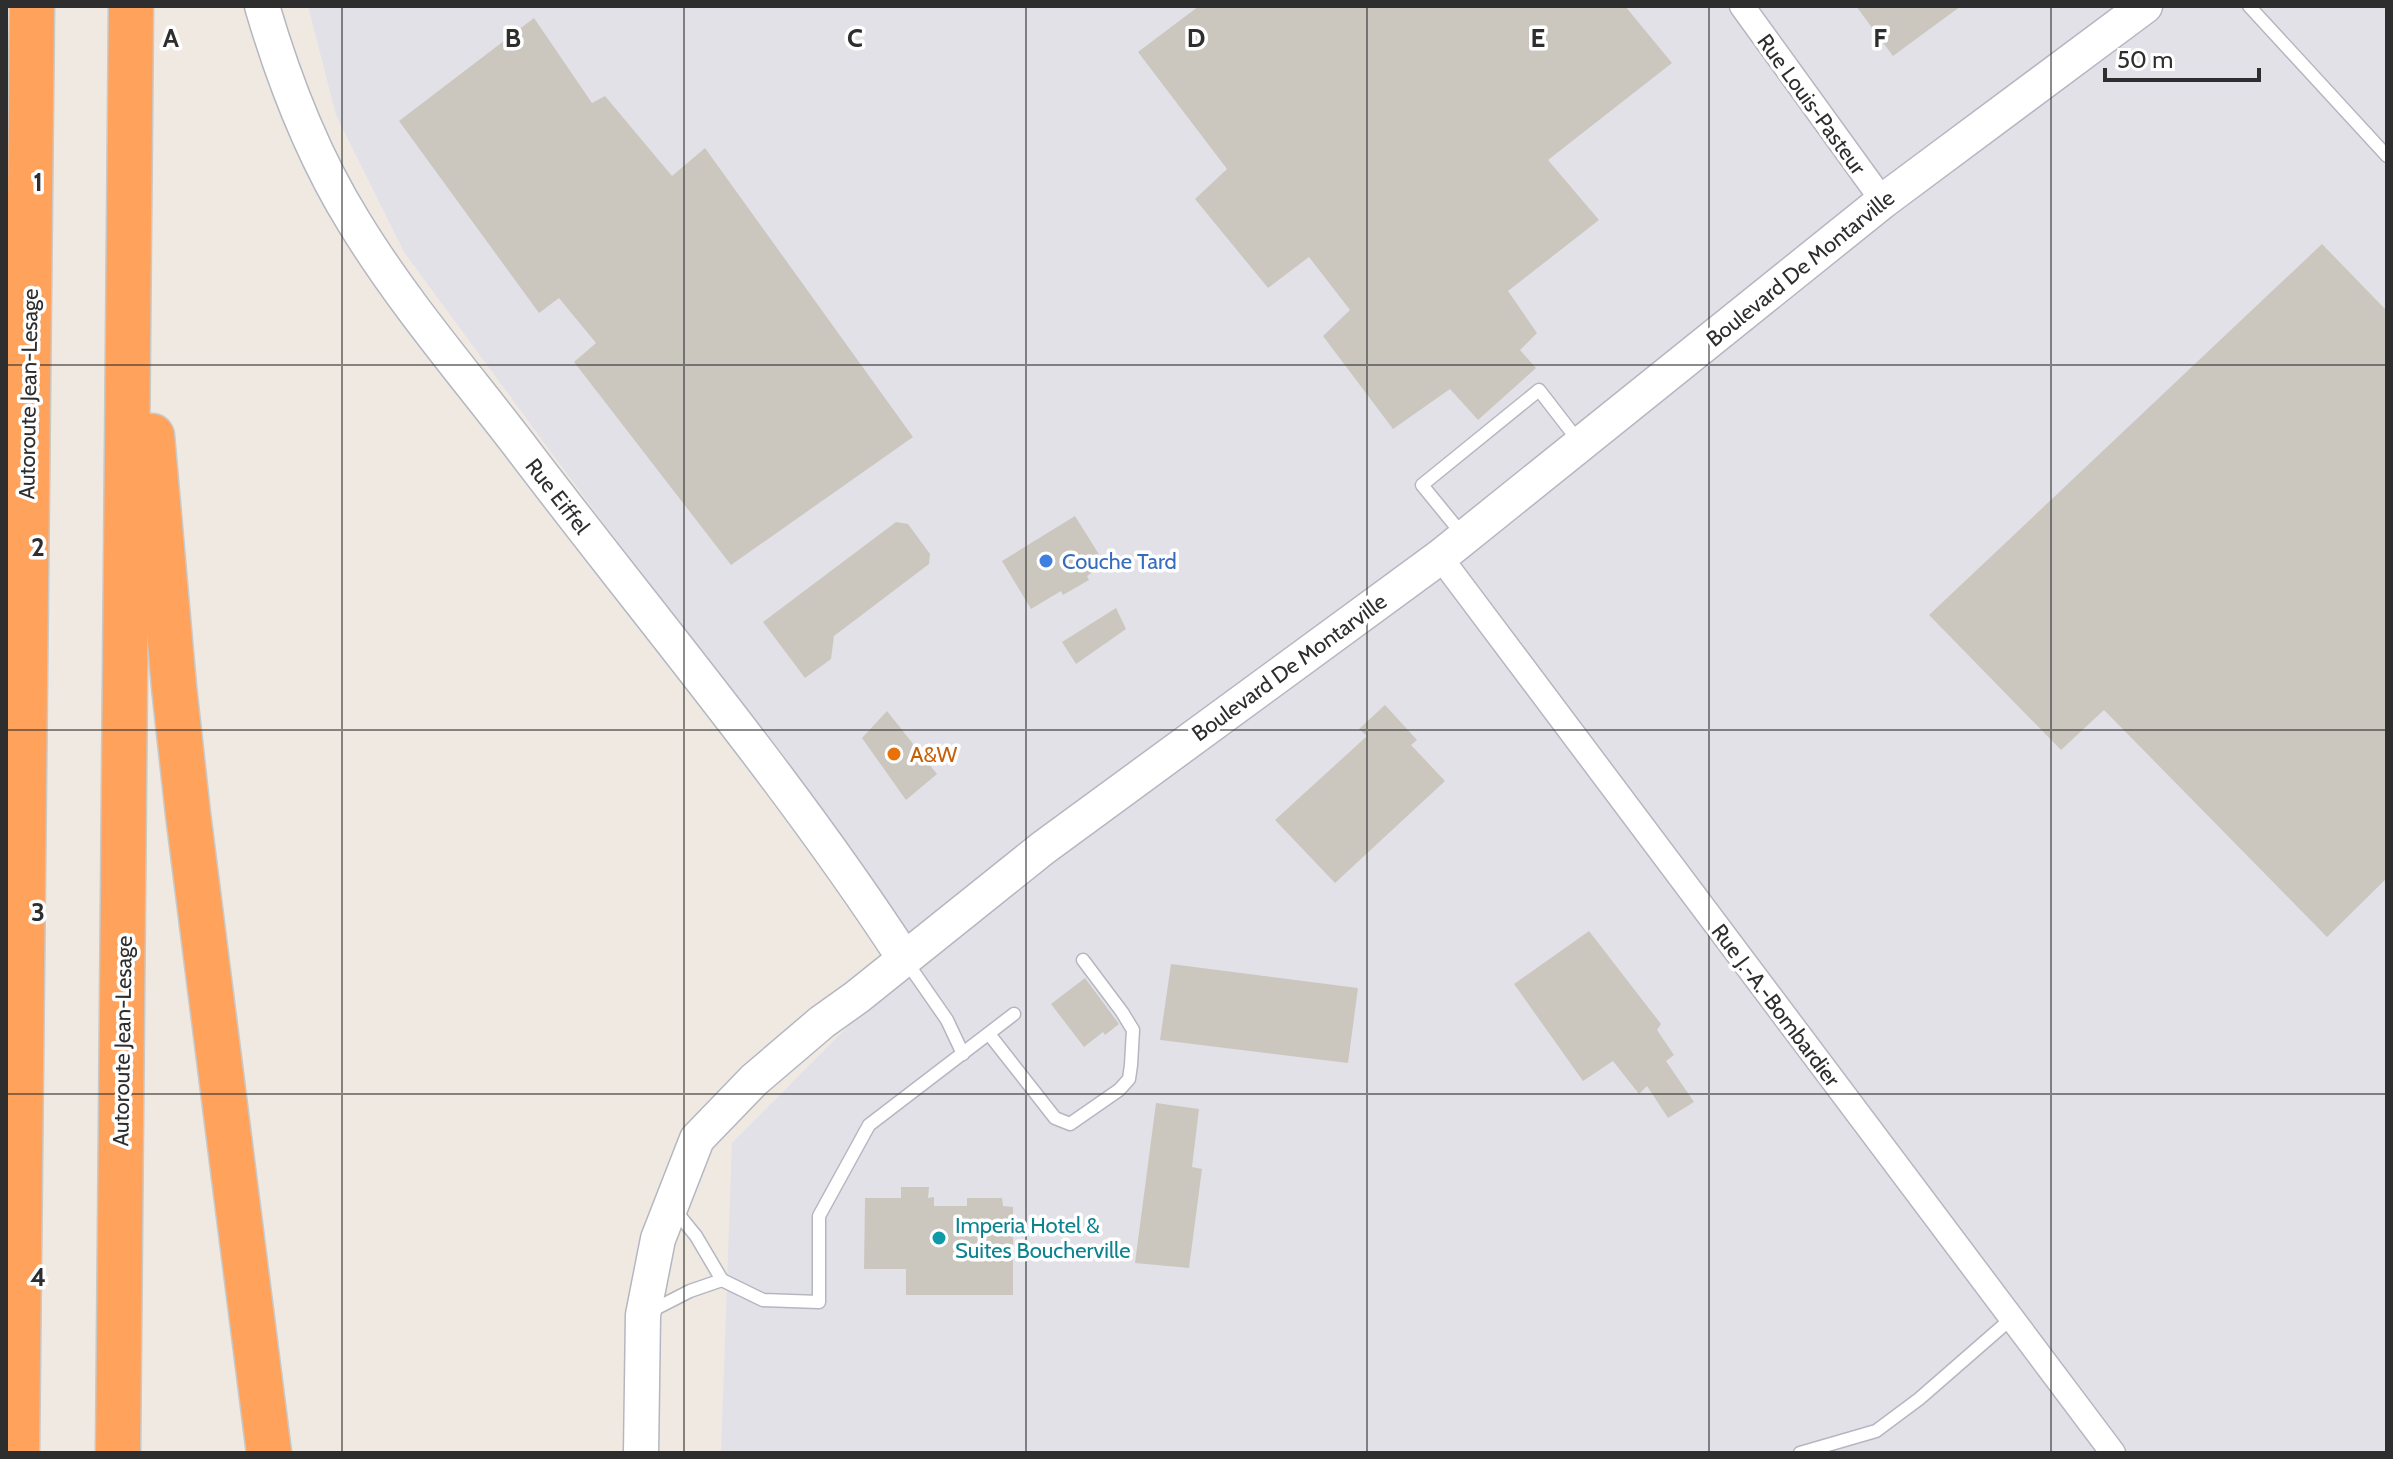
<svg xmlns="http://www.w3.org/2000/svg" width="2393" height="1459" font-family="Cabin,sans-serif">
<rect width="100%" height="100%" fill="#efe9e1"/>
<!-- industrial -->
<polygon fill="#e3e1e8" points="308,6 2387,6 2387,1453 721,1453 732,1143 920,954 404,252 336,115"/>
<!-- building -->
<g fill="#cbc7bf">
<polygon points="1199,6 1625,6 1672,63 1548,160 1599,220 1508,291 1537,333 1520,350 1536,368 1478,420 1450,389 1393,429 1323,336 1350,310 1309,257 1268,288 1195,199 1227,169 1138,52"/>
<polygon points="1856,6 1961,6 1893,56"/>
<polygon points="534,18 592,103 605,96 672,176 705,148 913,437 731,565 574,362 596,343 559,298 539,313 399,121"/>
<polygon points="2322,244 2387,311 2387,878 2327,937 2104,710 2061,750 1929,615"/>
<polygon points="1075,516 1105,564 1087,576 1089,580 1063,595 1061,591 1031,609 1002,561"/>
<polygon points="896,522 908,524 930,554 929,564 834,636 831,659 805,678 763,622"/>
<polygon points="1116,608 1126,629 1076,664 1062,642"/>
<polygon points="1385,705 1417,740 1411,745 1445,781 1335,883 1275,820 1367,736 1359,729"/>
<polygon points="887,711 937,774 906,800 862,738"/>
<polygon points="1589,931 1661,1024 1657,1030 1674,1055 1666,1061 1694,1102 1668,1118 1647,1086 1639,1094 1613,1061 1583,1081 1514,984"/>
<polygon points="1171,964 1358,988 1348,1063 1160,1040"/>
<polygon points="1085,978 1119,1024 1105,1035 1103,1032 1084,1047 1051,1004"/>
<polygon points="1156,1103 1199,1109 1192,1167 1202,1169 1189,1268 1135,1263"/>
<polygon points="901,1187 929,1187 928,1198 934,1197 934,1206 967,1206 967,1198 1002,1198 1003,1206 1013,1207 1013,1295 906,1295 906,1269 864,1269 865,1198 901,1198"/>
</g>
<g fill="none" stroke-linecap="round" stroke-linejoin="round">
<defs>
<g id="lane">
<polyline points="2249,6 2387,156"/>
<polyline points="1462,534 1422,485 1539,390 1580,443"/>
<polyline points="906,961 947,1020 963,1054"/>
<polyline points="989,1034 1055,1118 1070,1124 1119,1090 1129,1079 1131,1065 1133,1030 1122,1012 1083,960"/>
<polyline points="674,1209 696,1236 722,1280 763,1300 819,1302 819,1216 869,1125 1014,1014"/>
<polyline points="649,1312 690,1291 722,1280"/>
<polyline points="1800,1453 1876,1431 1919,1399 2012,1318"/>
</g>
<g id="street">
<polyline points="1742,6 1883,201"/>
<polyline points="1440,557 2113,1453"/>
</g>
<g id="secondary">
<path d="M262,6C284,81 313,156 354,222C402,301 464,373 520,446C648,615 789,781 904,958"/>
<polyline points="641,1453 643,1315 658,1239 697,1139 754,1080 822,1022 857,997 1043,848 1440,557 1883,201 2145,6"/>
</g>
<g id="highway">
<polyline points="152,436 174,687 188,814 269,1453"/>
<polyline points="17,1453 32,6"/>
<polyline points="118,1453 131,6"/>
</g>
</defs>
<!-- lane casing -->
<use href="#lane" stroke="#b4b7c1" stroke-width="15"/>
<!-- street casing -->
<use href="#street" stroke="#b4b7c1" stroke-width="27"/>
<!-- secondary casing -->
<use href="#secondary" stroke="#b4b7c1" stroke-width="37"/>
<!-- highway casing -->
<use href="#highway" stroke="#c9c9c9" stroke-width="47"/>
<!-- lane -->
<use href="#lane" stroke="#fff" stroke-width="12"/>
<!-- street -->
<use href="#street" stroke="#fff" stroke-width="24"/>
<!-- secondary -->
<use href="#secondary" stroke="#fff" stroke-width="34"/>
<!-- highway -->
<use href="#highway" stroke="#ffa35c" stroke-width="44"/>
</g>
<!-- grid -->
<path fill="none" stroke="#2e2e2e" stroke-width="2" stroke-opacity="0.55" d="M342,6V1453M684,6V1453M1026,6V1453M1367,6V1453M1709,6V1453M2051,6V1453M6,365H2387M6,730H2387M6,1094H2387"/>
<!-- markers -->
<circle fill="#3f7fe0" stroke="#fff" stroke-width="3" cx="1046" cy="561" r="8"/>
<circle fill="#e8710a" stroke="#fff" stroke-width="3" cx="894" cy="754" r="8"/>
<circle fill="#0f9aa8" stroke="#fff" stroke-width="3" cx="939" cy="1238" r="8"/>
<g text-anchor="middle" stroke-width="7" stroke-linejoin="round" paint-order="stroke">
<!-- street labels -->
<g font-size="22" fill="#2e2e2e" stroke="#fff">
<text transform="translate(1812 104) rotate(54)" y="8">Rue Louis-Pasteur</text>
<text transform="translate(1800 268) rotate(-39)" y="8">Boulevard De Montarville</text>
<text transform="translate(28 394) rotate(-89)" y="8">Autoroute Jean-Lesage</text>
<text transform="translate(558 496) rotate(52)" y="8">Rue Eiffel</text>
<text transform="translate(1289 667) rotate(-36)" y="8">Boulevard De Montarville</text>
<text transform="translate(1776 1005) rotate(53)" y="8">Rue J.-A.-Bombardier</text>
<text transform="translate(122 1041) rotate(-89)" y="8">Autoroute Jean-Lesage</text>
</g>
<!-- shop labels -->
<g font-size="22" fill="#366cbe" stroke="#fff" text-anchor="start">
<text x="1062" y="569">Couche Tard</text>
</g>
<!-- food labels -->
<g font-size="22" fill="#c56008" stroke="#fff" text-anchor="start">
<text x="910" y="762">A&amp;W</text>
</g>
<!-- culture labels -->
<g font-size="22" fill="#0d838f" stroke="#fff" text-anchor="start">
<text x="955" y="1233">Imperia Hotel &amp;<tspan x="955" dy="25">Suites Boucherville</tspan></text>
</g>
</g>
<g font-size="26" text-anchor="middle" font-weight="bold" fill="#2e2e2e" stroke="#fff" stroke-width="7" stroke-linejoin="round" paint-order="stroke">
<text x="171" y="47">A</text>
<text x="513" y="47">B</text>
<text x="855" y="47">C</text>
<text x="1196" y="47">D</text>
<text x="1538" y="47">E</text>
<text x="1880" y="47">F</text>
<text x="38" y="191">1</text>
<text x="38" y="556">2</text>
<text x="38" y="921">3</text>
<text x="38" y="1286">4</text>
</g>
<!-- border -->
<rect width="2393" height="1459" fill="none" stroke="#2e2e2e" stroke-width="16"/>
<!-- scale -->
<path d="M2105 68v12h154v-12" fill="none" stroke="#2e2e2e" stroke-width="4"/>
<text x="2117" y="68" font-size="24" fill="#2e2e2e" stroke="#ffffff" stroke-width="6" paint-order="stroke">50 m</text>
</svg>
